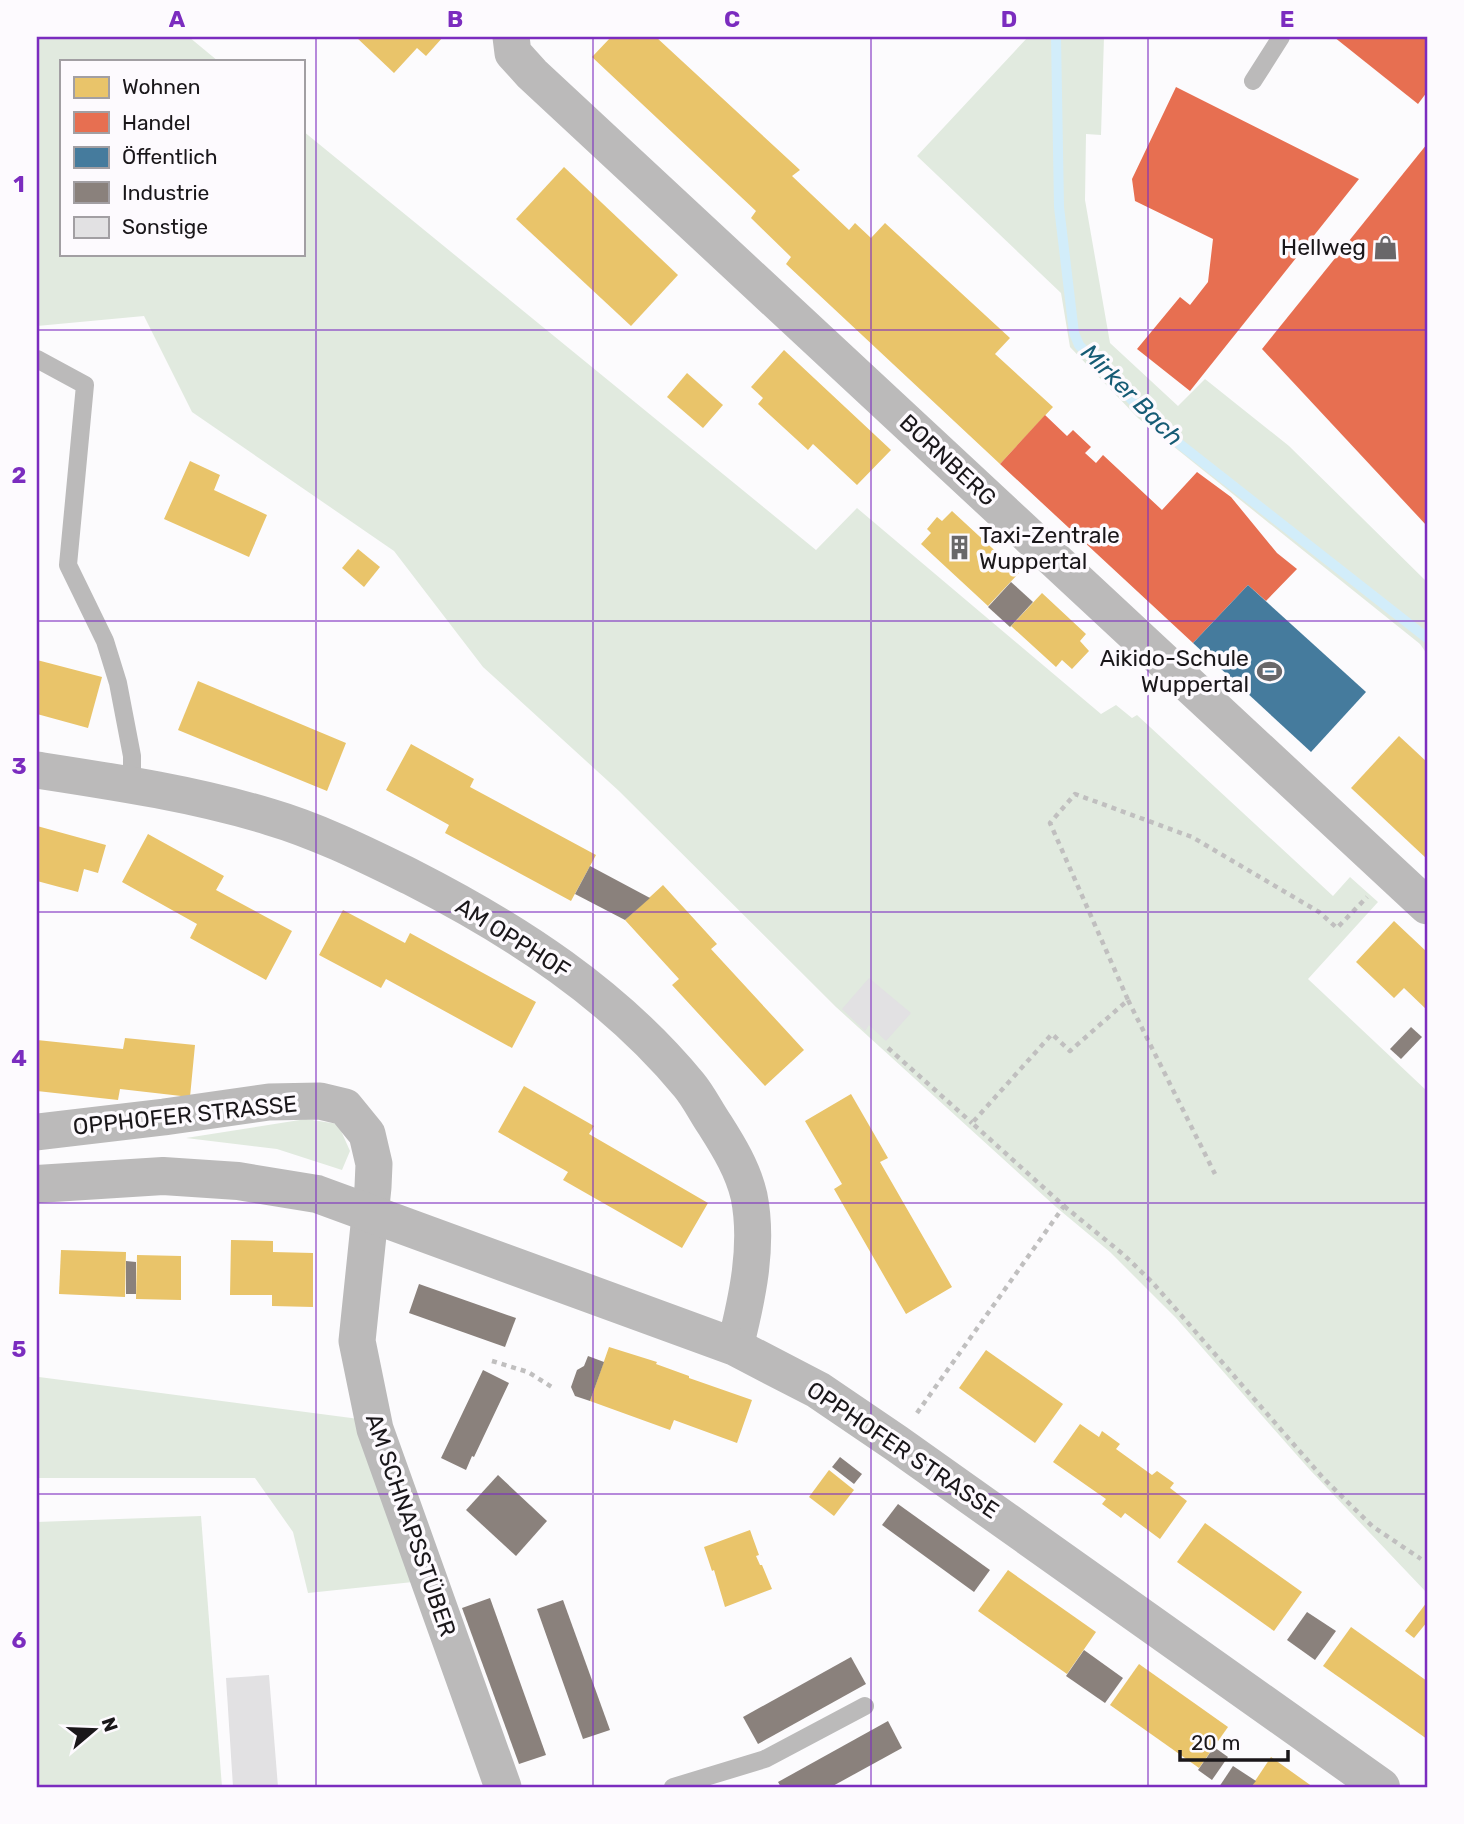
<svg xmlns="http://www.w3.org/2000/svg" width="1464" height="1824" font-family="Rubik,sans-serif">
<rect width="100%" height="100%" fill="#fcfbfd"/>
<!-- green -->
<g fill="#e1eadf">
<polygon points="37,37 189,37 218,61 61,61 61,254 303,254 303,131 816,550 857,508 1101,714 1116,705 1132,718 1137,715 1333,896 1350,877 1378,902 1308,979 1427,1091 1427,1593 1310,1470 1176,1318 1110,1252 1056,1207 836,1007 619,791 483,667 394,551 192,412 144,316 37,326"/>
<polygon points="1028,37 1104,37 1101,135 1086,134 1085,200 1110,343 1178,406 1205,379 1289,446 1427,582 1427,654 1420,644 1138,418 1070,347 1061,293 917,156"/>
<polygon points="306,1119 338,1124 350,1151 342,1170 277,1149 186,1138"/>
<polygon points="37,1303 39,1377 359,1419 413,1582 308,1593 293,1532 255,1478 37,1478"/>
<polygon points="201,1516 222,1787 37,1787 37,1522"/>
</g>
<!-- homes -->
<g fill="#e9c46a">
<polygon points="356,37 443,37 426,56 417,48 394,73"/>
<polygon points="611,37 656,37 800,170 792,176 849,230 855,223 871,238 885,223 1010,338 995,354 1053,407 1000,464 786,264 791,257 751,218 756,211 592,57"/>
<polygon points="564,167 678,275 631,326 516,219"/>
<polygon points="784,350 891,450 857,485 813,444 808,450 758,404 763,398 751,387"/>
<polygon points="687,373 723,405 703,428 667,397"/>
<polygon points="190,461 220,475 214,490 267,515 249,557 164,519"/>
<polygon points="952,511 1019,573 988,606 921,544 931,533 927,529 937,517 942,521"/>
<polygon points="358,549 380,567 364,587 342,568"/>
<polygon points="1042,593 1086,634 1080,641 1089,651 1072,669 1062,660 1056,667 1011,626"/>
<polygon points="37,660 102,677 88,728 37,714"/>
<polygon points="198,681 346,743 327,791 178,730"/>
<polygon points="1399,736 1427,762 1427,859 1351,788"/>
<polygon points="411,744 474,779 470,787 596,855 571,901 445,833 449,825 386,790"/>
<polygon points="37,826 106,845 98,873 84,869 78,892 37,881"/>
<polygon points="148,834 224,876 216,890 292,931 266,980 190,938 197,924 122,882"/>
<polygon points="663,885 717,944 711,949 804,1050 765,1086 672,985 679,979 625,920"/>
<polygon points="343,910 405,943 410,933 536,1002 512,1048 386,979 381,988 319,955"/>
<polygon points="1394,921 1427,952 1427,1010 1404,988 1394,998 1356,962"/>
<polygon points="125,1038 195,1045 190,1097 120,1089 118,1100 37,1091 37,1040 123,1049"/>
<polygon points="524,1086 594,1126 589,1134 708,1203 682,1248 563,1180 568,1172 498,1132"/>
<polygon points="851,1094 888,1158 880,1162 952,1287 906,1314 834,1189 842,1184 805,1121"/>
<polygon points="231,1240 273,1241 273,1252 313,1253 313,1307 272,1306 272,1295 230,1295"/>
<polygon points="61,1250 126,1252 125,1297 59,1294"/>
<polygon points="137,1255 181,1256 181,1300 136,1299"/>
<polygon points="609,1347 657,1362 656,1364 689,1376 689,1378 752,1400 737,1443 674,1420 670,1430 590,1401"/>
<polygon points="986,1350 1063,1404 1035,1443 959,1388"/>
<polygon points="1080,1424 1099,1437 1102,1431 1120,1444 1116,1449 1152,1475 1157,1471 1174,1483 1170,1488 1187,1501 1160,1539 1125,1513 1121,1518 1102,1504 1106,1499 1053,1462"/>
<polygon points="829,1470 854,1490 834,1516 809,1497"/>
<polygon points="1205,1523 1302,1592 1274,1631 1177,1562"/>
<polygon points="750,1530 759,1555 756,1556 760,1565 762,1565 772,1589 725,1607 714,1570 712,1571 704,1547"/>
<polygon points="1008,1570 1096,1632 1067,1674 978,1611"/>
<polygon points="1427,1602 1427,1622 1414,1638 1405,1631"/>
<polygon points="1351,1627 1427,1681 1427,1739 1323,1666"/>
<polygon points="1139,1664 1228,1727 1199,1768 1110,1705"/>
<polygon points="1271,1757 1313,1787 1251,1787"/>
</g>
<!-- shops -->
<g fill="#e76f51">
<polygon points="1334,37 1427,37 1427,92 1418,104"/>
<polygon points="1176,87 1359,179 1190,391 1137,349 1180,297 1190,305 1208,282 1213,239 1135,201 1132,179"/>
<polygon points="1427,144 1427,526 1262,349"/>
<polygon points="1045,415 1067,436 1073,430 1091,447 1085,453 1096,463 1103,455 1162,510 1197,472 1231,497 1277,553 1297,569 1266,601 1248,585 1193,643 1000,464"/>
</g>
<!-- public -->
<polygon fill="#457b9d" points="1248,585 1366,692 1311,752 1193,643"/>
<!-- industry -->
<g fill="#8a817c">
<polygon points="1011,582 1033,602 1010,627 988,607"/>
<polygon points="590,866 650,898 625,920 575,894"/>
<polygon points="1411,1027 1422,1037 1401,1059 1390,1049"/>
<polygon points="126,1261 136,1262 136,1294 126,1294"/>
<polygon points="419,1284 516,1318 505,1347 409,1313"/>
<polygon points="588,1356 604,1362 590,1401 575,1396 571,1387 577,1370 584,1366"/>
<polygon points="483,1370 509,1383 474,1457 472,1456 466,1470 441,1458"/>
<polygon points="840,1457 862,1474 854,1484 832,1467"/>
<polygon points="498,1475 547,1521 516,1556 466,1510"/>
<polygon points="898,1504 990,1570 974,1592 882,1525"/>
<polygon points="490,1598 546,1755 519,1764 462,1608"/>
<polygon points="563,1600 610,1730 583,1739 537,1609"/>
<polygon points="1307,1612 1336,1631 1315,1660 1287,1640"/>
<polygon points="1084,1650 1123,1678 1105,1703 1066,1676"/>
<polygon points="851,1657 866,1684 758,1744 743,1717"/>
<polygon points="888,1721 902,1748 831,1787 781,1787 778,1782"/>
<polygon points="1214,1747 1228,1757 1212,1780 1198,1770"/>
<polygon points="1233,1766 1256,1781 1251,1787 1219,1787"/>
</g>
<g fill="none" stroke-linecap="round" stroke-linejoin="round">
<!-- stream -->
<polyline stroke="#d2edfa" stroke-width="10" points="1056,37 1059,207 1074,333 1079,345 1158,427 1427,638"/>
</g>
<!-- building -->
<g fill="#e2e1e3">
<polygon points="869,978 911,1013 886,1041 869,1025 865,1031 842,1009"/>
<polygon points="269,1675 278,1787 233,1787 226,1678"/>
</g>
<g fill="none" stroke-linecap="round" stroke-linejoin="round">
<!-- path -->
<g stroke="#c0bfbf" stroke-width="4.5" stroke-dasharray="5 5" stroke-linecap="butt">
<polyline points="1128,1000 1215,1174"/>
<polyline points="888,1048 972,1123"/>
<polyline points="1064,1206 1124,1255 1153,1283 1324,1479 1372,1526 1421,1559"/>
<polyline points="492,1361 528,1372 555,1389"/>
<polyline points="917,1413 1064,1206 972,1123 1052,1034 1070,1051 1128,1000 1050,823 1075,794 1192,837 1319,912 1337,928 1367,897"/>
</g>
<!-- service -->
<g stroke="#bbbaba" stroke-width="18">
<polyline points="1253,81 1281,37"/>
<polyline points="37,359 85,385 68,565 105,641 118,683 132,756 132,785"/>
<polyline points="673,1787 765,1759 865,1706"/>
</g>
<!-- minor -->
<g stroke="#bbbaba" stroke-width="37">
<polyline points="511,37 513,53 532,74 1427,906"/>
<path d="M37,770C115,782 195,794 270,817C318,831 366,855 411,877C515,930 614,994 689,1085C699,1097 706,1112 715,1125C729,1147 743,1170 749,1196C759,1246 747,1299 735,1347"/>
<polyline points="37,1132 164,1117 269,1102 320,1101 345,1107 367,1134 374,1164 373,1187 357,1341 375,1429 503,1787"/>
</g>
<!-- tertiary -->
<polyline stroke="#bbbaba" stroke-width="38" points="37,1184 163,1176 238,1181 317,1194 735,1347 818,1390 896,1443 1381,1787"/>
</g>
<!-- grid -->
<path fill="none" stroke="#7b2cbf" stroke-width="2" stroke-opacity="0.55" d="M316,37V1787M593,37V1787M871,37V1787M1148,37V1787M37,330H1427M37,621H1427M37,912H1427M37,1203H1427M37,1494H1427"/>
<!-- icons -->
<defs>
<symbol id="shop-bare" viewBox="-9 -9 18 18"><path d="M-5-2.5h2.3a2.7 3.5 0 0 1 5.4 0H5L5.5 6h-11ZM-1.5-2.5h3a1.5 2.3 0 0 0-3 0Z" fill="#696769" stroke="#fdfafe" stroke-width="2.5" paint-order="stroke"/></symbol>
<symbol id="building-bare" viewBox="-9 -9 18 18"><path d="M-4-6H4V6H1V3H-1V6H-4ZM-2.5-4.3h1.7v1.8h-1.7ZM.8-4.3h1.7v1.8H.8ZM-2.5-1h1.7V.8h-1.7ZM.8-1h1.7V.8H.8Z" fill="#696769" stroke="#fdfafe" stroke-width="2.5" paint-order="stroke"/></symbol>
<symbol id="stadium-bare" viewBox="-9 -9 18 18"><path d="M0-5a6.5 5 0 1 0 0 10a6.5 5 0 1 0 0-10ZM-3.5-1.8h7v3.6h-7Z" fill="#696769" stroke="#fdfafe" stroke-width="2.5" paint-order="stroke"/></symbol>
</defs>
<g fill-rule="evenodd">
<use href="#shop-bare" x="1368" y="230" width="35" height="35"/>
<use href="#building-bare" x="942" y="530" width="35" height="35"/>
<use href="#stadium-bare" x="1252" y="654" width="35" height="35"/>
</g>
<g text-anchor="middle" stroke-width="7" stroke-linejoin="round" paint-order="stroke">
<!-- poi labels -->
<g font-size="23" fill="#1a171a" stroke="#fdfafe" text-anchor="end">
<text x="1366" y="255">Hellweg</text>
<text x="979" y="543" text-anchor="start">Taxi-Zentrale<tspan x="979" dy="26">Wuppertal</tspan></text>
<text x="1249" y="666">Aikido-Schule<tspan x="1249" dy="26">Wuppertal</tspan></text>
</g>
<!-- street labels -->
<g font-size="23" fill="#1a171a" stroke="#fdfafe">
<text transform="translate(948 460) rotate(43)" y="8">BORNBERG</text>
<text transform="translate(513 938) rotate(32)" y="8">AM OPPHOF</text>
<text transform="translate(185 1115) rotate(-6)" y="8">OPPHOFER STRASSE</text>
<text transform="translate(903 1450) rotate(34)" y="8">OPPHOFER STRASSE</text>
<text transform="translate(411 1525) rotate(71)" y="8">AM SCHNAPSSTÜBER</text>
</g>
<!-- water labels -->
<g font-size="24" font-style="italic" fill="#165c75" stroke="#fdfafe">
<text transform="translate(1132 395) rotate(45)" y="8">Mirker Bach</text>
</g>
</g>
<!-- border -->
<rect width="1464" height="1824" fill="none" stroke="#fdfafe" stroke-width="77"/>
<!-- legend -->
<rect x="60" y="60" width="245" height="196" fill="#fdfafe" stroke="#a29fa3" stroke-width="2"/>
<rect x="74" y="77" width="35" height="21" fill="#e9c46a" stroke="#a29fa3" stroke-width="2"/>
<text x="122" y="94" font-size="21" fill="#1a171a">Wohnen</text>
<rect x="74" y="112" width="35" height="21" fill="#e76f51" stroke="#a29fa3" stroke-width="2"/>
<text x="122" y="130" font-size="21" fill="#1a171a">Handel</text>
<rect x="74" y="147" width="35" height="21" fill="#457b9d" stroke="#a29fa3" stroke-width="2"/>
<text x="122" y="164" font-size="21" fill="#1a171a">Öffentlich</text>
<rect x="74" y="182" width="35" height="21" fill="#8a817c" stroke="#a29fa3" stroke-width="2"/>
<text x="122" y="200" font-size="21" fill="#1a171a">Industrie</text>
<rect x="74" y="217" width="35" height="21" fill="#e2e1e3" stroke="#a29fa3" stroke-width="2"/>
<text x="122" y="234" font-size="21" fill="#1a171a">Sonstige</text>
<!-- north arrow -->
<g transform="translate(94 1730) rotate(71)" stroke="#fdfafe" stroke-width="5" paint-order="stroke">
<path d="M0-5L12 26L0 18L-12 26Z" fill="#1a171a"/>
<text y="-10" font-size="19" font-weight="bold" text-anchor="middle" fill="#1a171a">N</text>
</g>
<!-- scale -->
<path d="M1180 1750v10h108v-10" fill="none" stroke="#1a171a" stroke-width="3.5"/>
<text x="1191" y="1750" font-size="21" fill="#1a171a" stroke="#fdfafe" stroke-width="5" paint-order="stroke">20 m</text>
<rect x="38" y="38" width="1388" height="1748" fill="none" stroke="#7b2cbf" stroke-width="2.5"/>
<g font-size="23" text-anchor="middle" font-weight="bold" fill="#7b2cbf">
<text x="177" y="27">A</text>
<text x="455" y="27">B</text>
<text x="732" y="27">C</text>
<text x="1009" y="27">D</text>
<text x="1287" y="27">E</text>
<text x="19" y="192">1</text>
<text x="19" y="483">2</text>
<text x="19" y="774">3</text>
<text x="19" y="1066">4</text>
<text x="19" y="1357">5</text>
<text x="19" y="1648">6</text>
</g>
</svg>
